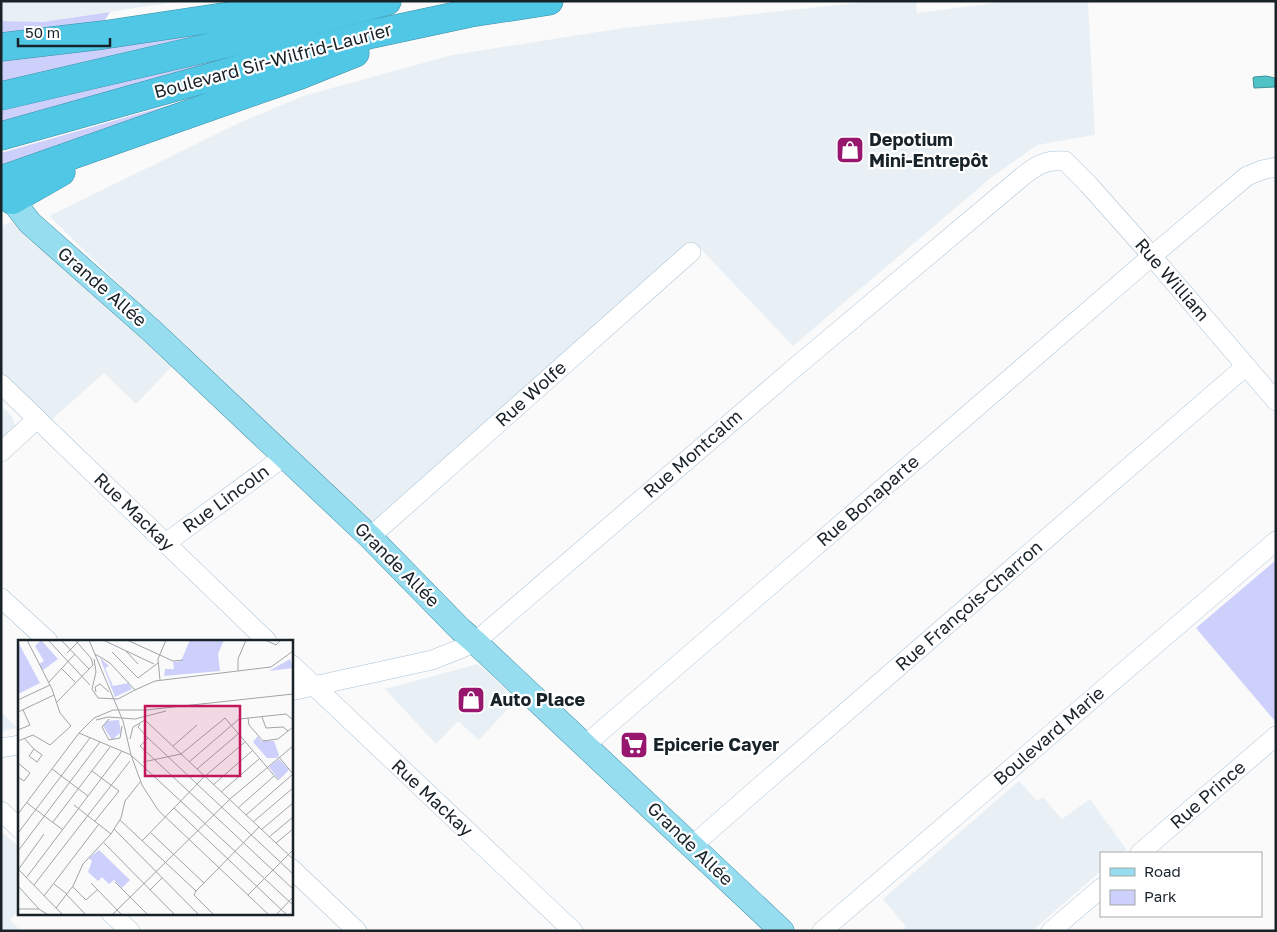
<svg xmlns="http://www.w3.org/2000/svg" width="1277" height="932" font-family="'Golos Text',sans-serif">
<rect width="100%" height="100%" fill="#fafafa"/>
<!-- built -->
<g fill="#e9f0f5">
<polygon points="1,1 182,1 43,22 1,21"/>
<polygon points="875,1 916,1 917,13 1012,1 1088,1 1095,135 1037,145 992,177 793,346 696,244 369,528 49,216 239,123 303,96 452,55 623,28"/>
<polygon points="11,222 181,357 136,404 104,373 49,422 1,374 1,226"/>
<polygon points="1,406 12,416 15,426 1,438"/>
<polygon points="478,664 517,699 479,740 458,721 436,744 385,689"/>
<polygon points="1,712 17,728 1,731"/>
<polygon points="1019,781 1037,801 1043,797 1062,819 1090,799 1126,849 1121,853 1101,853 1101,871 1032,931 902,931 906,927 883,899"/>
<polygon points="1,831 19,847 19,910 10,920 21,931 1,931"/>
</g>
<!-- green -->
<g fill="#ccd0fa">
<polygon points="110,12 103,23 1,36 1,21 43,22"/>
<polygon points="206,27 224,33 1,85 1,55"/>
<polygon points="213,55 215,63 1,123 1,104"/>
<polygon points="295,69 1,174 1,153"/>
<polygon points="1276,560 1276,720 1275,721 1196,628"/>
</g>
<!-- water -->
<polygon fill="#4ec2c4" stroke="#3e9296" points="1266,76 1275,78 1275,87 1254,88 1253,78 1254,77"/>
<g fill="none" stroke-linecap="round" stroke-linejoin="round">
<defs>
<g id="minor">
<polyline points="1,384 267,641"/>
<polyline points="1,452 37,419"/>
<polyline points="370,537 691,252"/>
<polyline points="167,542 285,456"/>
<polyline points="1,598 48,641"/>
<polyline points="291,664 573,931"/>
<path d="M291,691L432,660L460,649L475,642L792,370L1023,176C1038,164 1046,160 1065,161L1088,184L1144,247L1276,401"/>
<polyline points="585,745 1152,256 1247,176 1262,170 1276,167"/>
<polyline points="1,748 19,745"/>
<polyline points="1,811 19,828"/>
<polyline points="692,846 750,795 1246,366"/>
<polyline points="1140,853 1276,736"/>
<polyline points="291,868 357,931"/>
<polyline points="111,913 130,931"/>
<polyline points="822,931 1276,541"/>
<polyline points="1051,931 1101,888"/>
</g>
<polyline id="major" points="12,200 30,223 153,332 370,537 460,629 475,642 782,931"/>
<g id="highway">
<polyline points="1,47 103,35 250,13 323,5"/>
<polyline points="1,96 254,37 387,1"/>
<polyline points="1,136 240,69 372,34 470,13 549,1"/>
<polyline points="1,180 300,75 355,53"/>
<polyline points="12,200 61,172"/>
</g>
</defs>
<!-- minor casing -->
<use href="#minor" stroke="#a8c3d7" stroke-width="20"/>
<!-- major casing -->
<use href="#major" stroke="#3d8da4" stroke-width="25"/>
<!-- highway casing -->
<use href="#highway" stroke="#3d8da4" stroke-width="29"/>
<!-- minor -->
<use href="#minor" stroke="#fff" stroke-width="19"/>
<!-- major -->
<use href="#major" stroke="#97ddf0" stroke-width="24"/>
<!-- highway -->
<use href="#highway" stroke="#51c7e6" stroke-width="28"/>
</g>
<!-- icons -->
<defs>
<symbol id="shop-square" viewBox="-11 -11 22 22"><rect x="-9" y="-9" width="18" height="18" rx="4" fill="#98176e" stroke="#fff"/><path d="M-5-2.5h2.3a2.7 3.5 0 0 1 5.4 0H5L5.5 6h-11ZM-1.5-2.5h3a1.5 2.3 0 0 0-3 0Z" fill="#fff"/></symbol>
<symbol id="supermarket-square" viewBox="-11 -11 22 22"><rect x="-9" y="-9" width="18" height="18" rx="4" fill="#98176e" stroke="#fff"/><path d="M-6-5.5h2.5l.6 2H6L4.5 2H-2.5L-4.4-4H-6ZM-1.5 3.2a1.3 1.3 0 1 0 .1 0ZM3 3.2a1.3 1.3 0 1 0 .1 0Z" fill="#fff"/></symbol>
</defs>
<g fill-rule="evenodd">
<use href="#shop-square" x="834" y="134" width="32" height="32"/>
<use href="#shop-square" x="455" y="684" width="32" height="32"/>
<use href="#supermarket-square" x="618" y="729" width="32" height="32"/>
</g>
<g text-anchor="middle" stroke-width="4.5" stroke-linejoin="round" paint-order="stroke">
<!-- street labels -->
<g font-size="18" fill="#182229" stroke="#fff">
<text transform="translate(273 61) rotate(-15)" y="6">Boulevard Sir-Wilfrid-Laurier</text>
<text transform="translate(1172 280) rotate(49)" y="6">Rue William</text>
<text transform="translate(102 287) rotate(41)" y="6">Grande Allée</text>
<text transform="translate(531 394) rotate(-42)" y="6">Rue Wolfe</text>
<text transform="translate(693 454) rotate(-41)" y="6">Rue Montcalm</text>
<text transform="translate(226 499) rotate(-36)" y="6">Rue Lincoln</text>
<text transform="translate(868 501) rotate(-41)" y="6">Rue Bonaparte</text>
<text transform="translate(134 512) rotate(44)" y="6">Rue Mackay</text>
<text transform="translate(397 565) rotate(45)" y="6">Grande Allée</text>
<text transform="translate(969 606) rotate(-41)" y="6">Rue François-Charron</text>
<text transform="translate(1049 736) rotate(-41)" y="6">Boulevard Marie</text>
<text transform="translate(1208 795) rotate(-41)" y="6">Rue Prince</text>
<text transform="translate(432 798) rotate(43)" y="6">Rue Mackay</text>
<text transform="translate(690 844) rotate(44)" y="6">Grande Allée</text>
</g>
<!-- poi labels -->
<g font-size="18" font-weight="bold" fill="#182229" stroke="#fff" text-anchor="start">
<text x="869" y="146">Depotium<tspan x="869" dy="21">Mini-Entrepôt</tspan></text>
<text x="490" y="706">Auto Place</text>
<text x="653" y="751">Epicerie Cayer</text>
</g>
</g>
<!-- overview -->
<g transform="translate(18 640)">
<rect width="275" height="275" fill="#fafafa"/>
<path d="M23,0L40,19L25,30L21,24L26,21L17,6ZM172,0H206L200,14L202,31L146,36L147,29H156L155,22L163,21ZM0,2L22,43L0,54ZM82,18L91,26L87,28L95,46L110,43L114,49L97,57ZM272,19L275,28L251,31ZM101,80L103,92L94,100L85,86L89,81ZM240,96L243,101H256L261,115L259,118H249L235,102ZM261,119L271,130L261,140L251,127ZM81,210L112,240L104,248L96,240L91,244L84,237L80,241L70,232L74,221L71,218Z" fill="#ccd0fa"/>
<path fill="none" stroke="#a0a4a6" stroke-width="1" d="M9,0L34,49L42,73L53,86M30,0L72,45M43,0L71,29M71,0L105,81L113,115M85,0L136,24M109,0L155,21L165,20M247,0L258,5L263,0M108,11L120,24M94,12L120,38L140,23M49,13L62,0M77,14L92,23M76,19L78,32L74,49L80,58L100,59L117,50M92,23L117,50L137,41L253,27L275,11M43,28L57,42M220,31V19L228,0M142,40L140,19L148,0M31,42L57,14M78,52L77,47L82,44L91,52M0,60L32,45M38,63L75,25L73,18L57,0M0,72L36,55M244,77L248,88L265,87L270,91M230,78L231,85L245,101L260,99L275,87M91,79L84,87L91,100L102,98L104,86M78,80L90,77L117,79L148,71M128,81L275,219M122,84L120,87L130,98L275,234M0,90L12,85L5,70M61,93L76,78L95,70H128L275,54M6,98L16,109L11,116L19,122L24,115L16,109M130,98L122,106L275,249M112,99L115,87L127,80M0,101L15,95L32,105L53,86M155,106L179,85M114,116L275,265M261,117L275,134M125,122L163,114L207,78L260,140M171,122L221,79L268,74L275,80M0,123L12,133L6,141L0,137M34,129L70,156M179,129L220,94M74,131L101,151L77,181M195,145L234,111M203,152L241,119M9,163L45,190M56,165L93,194M156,168L269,275M220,168L256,136M0,174L61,93L113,115L124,145L140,170L251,275M228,175L275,134M102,180L178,251M35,182L92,107M235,182L275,148M96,189L181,275M243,190L275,163M0,193L72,98M133,193L186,243M251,197L275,177M124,201L186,137L227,102M86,203L157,275M258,203L275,189M0,211L82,102M0,229L45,275M0,230L26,194M8,238L104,111M97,242L130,275M73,243L104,275M36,244L49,254M16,245L112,121M0,246L21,269M55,247L68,260L79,250M132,250L144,238M178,251L241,187M178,251L176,255L196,275M48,254L68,275M230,255L275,210M26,256L81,184M38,268L55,246L65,224L93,194L103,178L107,161L122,142M0,269H21L30,275M94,275L212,159L275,106M258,275L275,257"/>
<path fill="#c2185b" fill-opacity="0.15" stroke="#c2185b" stroke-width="2.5" d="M127,66H222V136H127Z"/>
<rect width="275" height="275" fill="none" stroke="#182229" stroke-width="2.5"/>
</g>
<!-- border -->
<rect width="1277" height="932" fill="none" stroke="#182229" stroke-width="5"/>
<!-- legend -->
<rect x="1100" y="852" width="162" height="65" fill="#ffffff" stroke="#a3a7a9"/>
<rect x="1110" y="868" width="25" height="8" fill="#97ddf0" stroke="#a3a7a9"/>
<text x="1144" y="877" font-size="15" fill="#182229">Road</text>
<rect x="1110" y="890" width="25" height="15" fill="#ccd0fa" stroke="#a3a7a9"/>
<text x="1144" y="902" font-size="15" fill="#182229">Park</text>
<!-- scale -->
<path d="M18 38v8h92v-8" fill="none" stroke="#182229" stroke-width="2.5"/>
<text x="25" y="38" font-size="15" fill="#182229" stroke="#ffffff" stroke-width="4" paint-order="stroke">50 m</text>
</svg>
